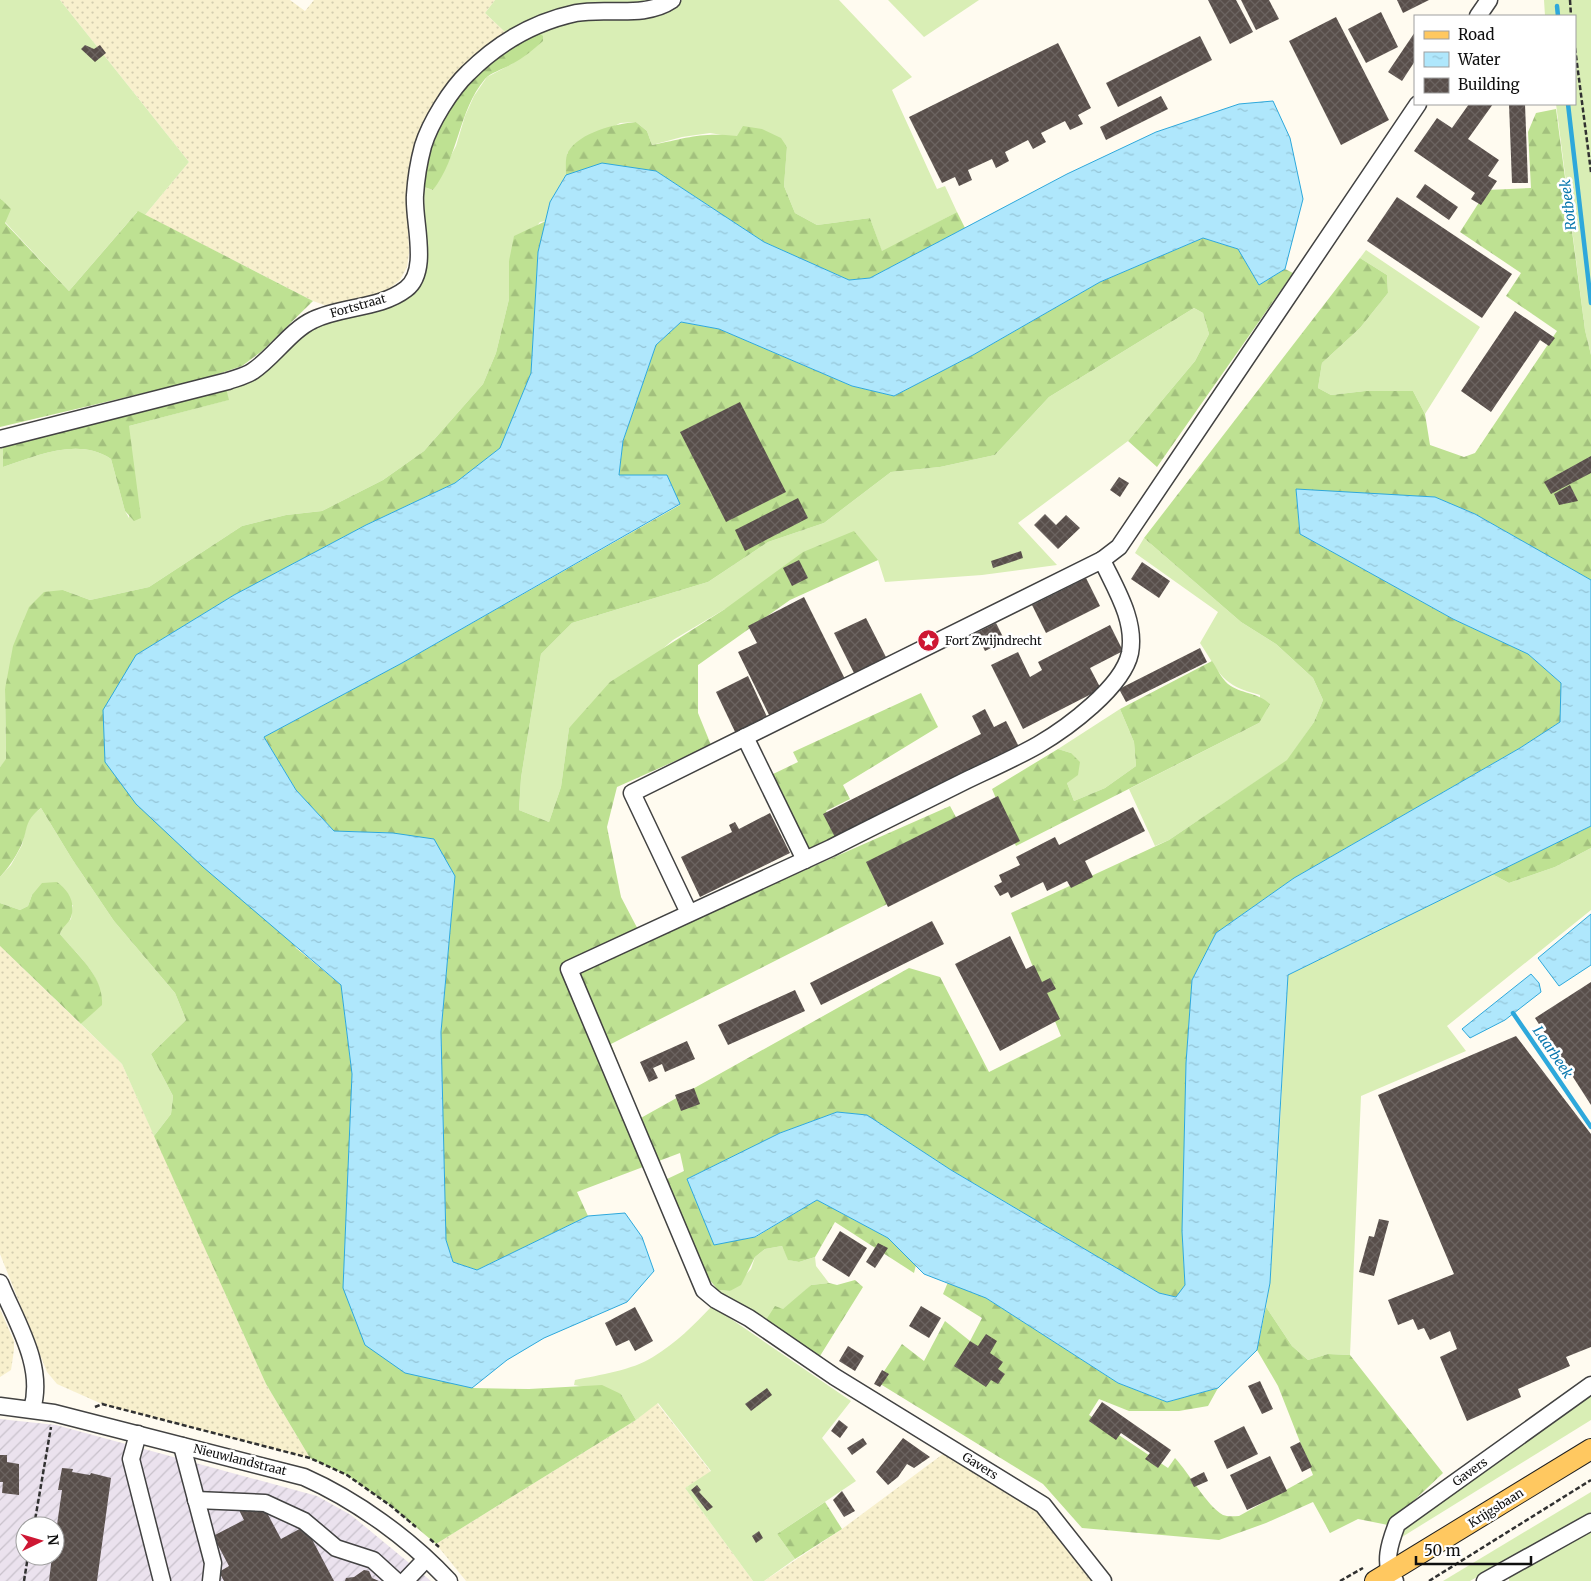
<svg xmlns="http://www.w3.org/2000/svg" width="1591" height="1581" font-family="Merriweather,serif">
<defs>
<pattern id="industrial-furrows" width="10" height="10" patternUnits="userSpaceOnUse" patternTransform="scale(1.25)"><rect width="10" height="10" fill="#ebe2ee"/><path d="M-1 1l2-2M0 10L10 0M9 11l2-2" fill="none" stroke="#c8c1cb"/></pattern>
<pattern id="farmland-dots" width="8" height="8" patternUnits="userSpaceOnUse" patternTransform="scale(1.25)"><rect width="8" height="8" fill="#f8f0cd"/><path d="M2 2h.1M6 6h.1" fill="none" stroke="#d3cdaf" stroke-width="1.8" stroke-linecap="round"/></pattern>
<pattern id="forest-firs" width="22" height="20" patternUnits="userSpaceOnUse" patternTransform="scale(1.25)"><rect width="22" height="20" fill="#bee192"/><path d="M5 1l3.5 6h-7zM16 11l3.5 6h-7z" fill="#a2c07d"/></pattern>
<pattern id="water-ripples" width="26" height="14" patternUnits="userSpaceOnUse" patternTransform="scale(1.25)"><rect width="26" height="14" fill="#afe7fc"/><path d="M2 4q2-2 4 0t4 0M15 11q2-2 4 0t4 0" fill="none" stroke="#95c5d7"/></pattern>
<pattern id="building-cross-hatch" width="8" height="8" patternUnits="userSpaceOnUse" patternTransform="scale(1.25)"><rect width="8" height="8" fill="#584e4a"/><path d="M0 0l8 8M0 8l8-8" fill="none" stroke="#6b6360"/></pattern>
</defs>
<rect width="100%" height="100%" fill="#fffbf0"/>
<!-- industrial -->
<path fill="url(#industrial-furrows)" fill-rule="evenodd" d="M0,1419L56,1425L317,1496L351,1515L431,1581H0ZM25,1526H55V1556H25Z"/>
<!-- farmland -->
<g fill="url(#farmland-dots)">
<polygon points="60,0 290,0 305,11 314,0 495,0 485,13 507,34 465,65 440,92 425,121 412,160 407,197 409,253 407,267 400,280 389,289 375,295 342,304 324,305 313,301 145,215 189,162"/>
<polygon points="0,946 122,1064 266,1384 310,1458 102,1404 57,1384 47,1372 0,1254"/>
<polygon points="0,1309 14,1341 14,1350 11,1370 0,1377"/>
<polygon points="657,1403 711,1472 685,1488 753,1581 466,1581 436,1544 636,1420"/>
<polygon points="943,1454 1038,1510 1097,1581 764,1581 842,1529"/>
</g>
<!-- grass -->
<g fill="#d9eeb5">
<polygon points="0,0 60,0 189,162 145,215 137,212 69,291 5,222 2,200 0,198"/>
<path d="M495,0H656C625,7 591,1 560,11C542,17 524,26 507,34L485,13Z"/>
<path d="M682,0H839L912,77L892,90L937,189L945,186L957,212L882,252L870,218L817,225L795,213L784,186L787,146L710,133L682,137L652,145L647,131L636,122L620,123L567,153L566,175L550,202L546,221L540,222L509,261V299L496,353L483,384L424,451L383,480L322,511L286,515L242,526L149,587L90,600L63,590L5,689L6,760L0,767V445H3V467C37,456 78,437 111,459L125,511L129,518V426L228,400L226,388L318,324L407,296L425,234L424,187L433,190L456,146L465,116L474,96L487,77L512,64L538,32L554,25L590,17L658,16L670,11Z"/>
<polygon points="888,0 979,0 924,37"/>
<polygon points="1544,0 1591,0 1591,355 1585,330 1556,104 1575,104 1575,16 1545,16"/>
<polygon points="1366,250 1480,327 1425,414 1413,391 1365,391 1331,395 1318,388 1322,363 1360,328 1388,293 1387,275 1360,258"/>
<polygon points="1194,308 1203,313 1209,334 1195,361 1128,441 1018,523 1057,565 982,575 885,582 878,560 725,609 673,640 569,728 561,787 549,822 519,810 521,778 541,654 572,623 708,582 768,542 824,523 891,472 940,467 995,455 1049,397"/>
<path d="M1144,538L1241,622L1276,644L1313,678L1323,700L1314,722L1288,760L1169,840L1155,846L1129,789L1259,723L1260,695C1221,685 1221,675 1200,643L1218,612L1135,553Z"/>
<polygon points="1120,709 1134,742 1136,766 1105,788 1074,801 1067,783 1071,753 1058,749"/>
<path d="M41,808L72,859L114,921L175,993L186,1020L151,1054L173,1096L171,1114L154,1136L122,1064L81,1024L101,1005C104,976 77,955 60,934L62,927L71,919L73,905L32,895L28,906L20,910L0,903V877L11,865L22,845L28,819Z"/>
<polygon points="1591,848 1591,910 1447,1026 1466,1051 1361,1096 1350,1355 1328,1354 1308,1360 1292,1346 1266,1307 1270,1283 1276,1196 1288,975 1492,874 1509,883 1555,867"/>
<polygon points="782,1246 789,1260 799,1262 815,1257 816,1266 829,1283 811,1285 793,1302 764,1323 728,1304 718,1290 730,1291 751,1269 755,1257 765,1249"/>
<path d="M712,1306L851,1401L822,1438L856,1481L777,1534L795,1559L764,1581H753L685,1488L711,1471L658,1403L636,1420L621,1394L574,1385L575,1380C599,1375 633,1370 653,1357C676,1343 694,1325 712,1306Z"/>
<polygon points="1591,1396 1591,1420 1402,1537 1401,1530"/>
<polygon points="1591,1492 1591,1512 1470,1581 1443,1581"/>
<polygon points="1591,1531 1591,1581 1509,1581 1509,1577"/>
</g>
<!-- forest -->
<g fill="url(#forest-firs)">
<path d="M538,32L543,36V41C533,50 523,58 512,64C504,69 491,72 485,79C458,111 459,157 433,190L424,187C425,144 458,87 492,60C505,49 523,41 538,32Z"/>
<polygon points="1556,109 1585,330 1591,355 1591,580 1475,514 1435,497 1296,490 1300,534 1453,619 1528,654 1561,683 1560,722 1520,748 1294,878 1216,933 1192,980 1186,1063 1182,1231 1185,1285 1176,1297 1159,1293 951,1170 867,1115 837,1112 780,1133 687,1179 714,1244 756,1237 817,1200 888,1238 916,1265 914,1273 835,1222 815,1257 799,1262 788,1260 782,1246 765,1249 755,1257 741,1285 730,1291 718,1290 708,1278 667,1179 684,1171 680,1153 577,1192 588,1216 477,1270 453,1262 446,1240 441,1032 455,876 393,833 334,831 296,790 264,737 402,663 680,505 667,475 619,475 623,441 656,345 681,322 719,329 852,386 894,396 973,355 1100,282 1203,238 1238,249 1259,285 1285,269 1293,273 1157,467 1128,441 1195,361 1209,334 1203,313 1194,308 1049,397 995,455 940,467 891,472 824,523 768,542 708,582 572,623 541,654 521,778 519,810 549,822 561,787 569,728 610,682 725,609 803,552 854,531 878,560 790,600 698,665 698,713 711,745 617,787 607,827 621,897 644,941 950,806 978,858 611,1044 639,1119 909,968 940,977 989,1072 1061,1036 1011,913 1169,840 1287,760 1314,722 1323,700 1313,678 1276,644 1241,622 1144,538 1360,258 1387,275 1388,293 1360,328 1322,363 1318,388 1331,395 1365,391 1413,391 1425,414 1430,445 1464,457 1475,453 1557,331 1506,296 1521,273 1460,232 1487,190 1531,188 1528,132 1536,113"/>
<path d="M636,122L647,131L652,145C687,138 701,132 737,136L743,126L762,129L781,138L787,147L784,186L795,213L817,225L870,218L882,251L957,212L965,228L870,278L849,280L764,242L656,171L566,175C566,168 565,157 568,152C580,132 615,124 636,122Z"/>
<polygon points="0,198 11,209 5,223 69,291 138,211 313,301 262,351 242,366 203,379 0,427"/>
<path d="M546,221L538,252L531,373L500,448L455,483L366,525L234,595L136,655L296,948L341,985L352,1074L343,1288L472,1388L529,1389L602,1385L621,1394L636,1420L436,1544L391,1506L347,1475L310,1458L266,1384L154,1136L171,1114L173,1096L151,1054L186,1020L175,993L114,921L72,859L41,808C23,822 29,828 21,846C15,858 9,867 0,877V767L6,759L5,689L13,646L29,607L44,592L63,590L90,600L149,587L242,526L286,515L322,511L383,480L424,451L483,384L496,353L509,299V261L514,236Z"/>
<path d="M226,388L229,400L129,426L141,518L134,521L125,511L111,459C78,437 37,456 3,467V445Z"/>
<path d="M1212,661C1217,668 1221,678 1228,684C1241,694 1257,692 1270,704L1259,723L1016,846L992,789L1058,749L1071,753L1080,762L1078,775L1067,783L1074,801L1105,788L1136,766L1134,742L1120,709Z"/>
<polygon points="921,693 938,727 843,785 850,799 826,811 839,838 809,856 771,775 798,762 793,752"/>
<polygon points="1591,826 1591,848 1555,867 1509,883 1492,874"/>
<path d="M57,882C68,890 76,902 71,917C69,924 62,926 60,934C77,955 104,976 102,1005L81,1024L0,946V903L20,910L28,906L32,895L42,883Z"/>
<polygon points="855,1280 863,1287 820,1356 764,1323 775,1306 783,1309 811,1285 829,1283 837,1285"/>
<path d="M948,1282L986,1298L1118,1383L1167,1402L1218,1388L1208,1406L1179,1411H1129L1099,1399L1089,1415L1168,1468L1175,1458C1189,1473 1207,1506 1223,1515C1228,1517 1234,1516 1239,1516L1313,1475L1278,1386L1257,1350L1266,1307L1292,1346L1308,1360L1328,1354L1350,1355L1443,1473L1388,1525L1358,1519L1330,1533L1313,1502L1266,1523L1219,1540L1082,1528L1043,1484L877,1382L902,1344L924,1361L945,1321L970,1341L982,1318L943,1294Z"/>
<polygon points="825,1502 842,1529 795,1559 777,1534"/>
</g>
<!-- water -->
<g fill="url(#water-ripples)" stroke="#2ea8db">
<polygon points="1273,101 1290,138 1303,199 1285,269 1259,285 1238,249 1203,238 1100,282 973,355 894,396 852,386 719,329 681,322 656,345 623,441 619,475 667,475 680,504 402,663 264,737 296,790 334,831 393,833 434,839 455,876 441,1032 446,1240 453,1262 477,1270 588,1216 625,1213 642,1237 654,1271 627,1302 544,1338 507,1360 472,1388 405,1373 365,1345 343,1288 352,1074 341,985 203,867 136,804 105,762 103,710 136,655 234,595 366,525 455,483 500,448 531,373 538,252 550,202 566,175 602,163 656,171 764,242 849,280 870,278 1067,174 1156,132 1239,104"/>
<polygon points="1296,489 1435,497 1475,514 1591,580 1591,826 1288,975 1270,1283 1257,1350 1218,1388 1167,1402 1118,1383 986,1298 924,1274 888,1238 817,1200 755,1237 714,1245 687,1179 780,1133 837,1112 867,1115 951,1170 1159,1293 1176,1297 1185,1285 1182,1231 1186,1063 1192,980 1216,933 1294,878 1520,748 1560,722 1561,683 1528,654 1453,619 1300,534"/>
<polygon points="1591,914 1591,965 1559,986 1538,958"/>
<polygon points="1531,974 1539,983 1541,992 1505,1020 1470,1038 1462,1029"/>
</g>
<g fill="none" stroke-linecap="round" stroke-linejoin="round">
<!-- stream -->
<g stroke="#2ea8db" stroke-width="4.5">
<polyline points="1557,6 1558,16"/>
<polyline points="1568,104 1591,303"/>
<polyline points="1513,1013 1591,1127"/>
</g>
</g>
<!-- building -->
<g fill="url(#building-cross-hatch)">
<polygon points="1208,0 1236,0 1253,32 1230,44"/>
<polygon points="1241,0 1269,0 1279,19 1256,30"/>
<polygon points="1397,0 1429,0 1403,13"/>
<polygon points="1381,12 1398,47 1366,63 1348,29"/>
<polygon points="1336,17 1389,120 1341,145 1289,41"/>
<polygon points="1415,32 1415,61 1402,81 1388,72"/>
<polygon points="1200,36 1212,60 1118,107 1106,83"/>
<polygon points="1058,43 1091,108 1078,115 1083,124 1070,130 1065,121 1041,133 1046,142 1033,149 1028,140 1005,152 1009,161 996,168 992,159 968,170 972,180 959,186 955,177 942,183 909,117"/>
<polygon points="85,45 94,49 100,45 106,53 95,62 81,49"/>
<polygon points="1161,96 1168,109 1106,140 1100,127"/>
<polygon points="1469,104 1493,104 1468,139 1499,160 1488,176 1497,181 1481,205 1471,199 1475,193 1414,151 1437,118 1452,128"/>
<polygon points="1509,104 1525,104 1528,183 1512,183"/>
<polygon points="1425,184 1458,207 1449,220 1416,197"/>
<polygon points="1397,197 1512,274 1482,318 1367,241"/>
<polygon points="1515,311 1555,338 1549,346 1540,340 1491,412 1461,391"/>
<polygon points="740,402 786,492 726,522 680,432"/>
<polygon points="1591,456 1591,473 1551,494 1544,482"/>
<polygon points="1119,477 1129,483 1120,497 1110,490"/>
<polygon points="1570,485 1578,501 1559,505 1554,494"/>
<polygon points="798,498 808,518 745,551 735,530"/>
<polygon points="1045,514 1056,525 1066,515 1080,528 1058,549 1034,525"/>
<polygon points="1021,551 1023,558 993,568 991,561"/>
<polygon points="799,560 808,578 792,586 783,568"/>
<polygon points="1142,562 1170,581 1159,598 1131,579"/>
<polygon points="1086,578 1100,606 1046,633 1032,605"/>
<polygon points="804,597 846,681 771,719 738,652 757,643 748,626"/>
<polygon points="866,618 888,661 856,677 834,633"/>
<polygon points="996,623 1005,641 985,651 976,633"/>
<polygon points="1110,625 1123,651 1090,668 1101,689 1023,729 991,665 1018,652 1030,677 1042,670 1038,662"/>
<polygon points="1200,648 1207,662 1126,702 1119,689"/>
<polygon points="748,676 769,721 737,736 716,692"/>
<polygon points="985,709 994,727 1006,721 1020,749 837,841 823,814 981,734 972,716"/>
<polygon points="998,796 1020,841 888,907 866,862"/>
<polygon points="1133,807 1145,831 1085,861 1093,877 1071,888 1067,881 1047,891 1043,882 1011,898 1008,892 1000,896 994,886 1002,882 999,875 1020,865 1016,857 1055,837 1059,845"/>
<polygon points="770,813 790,853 700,897 681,857 732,832 729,825 735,822 739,829"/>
<polygon points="932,921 944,944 821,1005 810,983"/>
<polygon points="1010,936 1026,969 1034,965 1042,982 1050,978 1056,989 1047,993 1060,1019 1000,1051 955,964"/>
<polygon points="1591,982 1591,1105 1535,1018"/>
<polygon points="795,990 805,1011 728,1045 718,1025"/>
<polygon points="1516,1036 1591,1134 1591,1347 1566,1357 1570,1366 1518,1389 1521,1397 1467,1421 1440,1357 1457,1349 1450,1331 1430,1340 1424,1328 1418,1330 1413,1319 1398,1325 1388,1300 1454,1274 1378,1095"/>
<polygon points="687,1041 695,1059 665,1072 662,1064 653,1068 658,1078 649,1082 640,1062"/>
<polygon points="694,1088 700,1104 681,1111 675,1095"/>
<polygon points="1379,1219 1389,1221 1374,1276 1359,1272 1369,1236 1374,1237"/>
<polygon points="840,1231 867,1248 849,1277 822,1260"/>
<polygon points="878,1243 888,1248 875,1268 866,1262"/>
<polygon points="921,1306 941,1318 929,1338 909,1326"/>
<polygon points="635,1307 653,1341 635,1351 629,1340 616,1346 605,1323"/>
<polygon points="986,1334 997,1341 990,1353 1003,1362 998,1369 1005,1374 998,1384 991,1380 986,1387 954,1366 970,1341 978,1346"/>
<polygon points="848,1346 864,1356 855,1371 839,1361"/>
<polygon points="882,1370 889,1374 880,1387 874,1384"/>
<polygon points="1260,1381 1273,1409 1262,1414 1248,1386"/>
<polygon points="767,1388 772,1395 751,1411 745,1404"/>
<polygon points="1102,1402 1171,1450 1158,1468 1145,1459 1150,1453 1121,1433 1116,1440 1089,1421"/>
<polygon points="839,1420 848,1427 840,1438 831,1431"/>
<polygon points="1244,1426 1258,1454 1227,1469 1214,1441"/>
<polygon points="863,1438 867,1444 852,1455 847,1448"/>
<polygon points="903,1438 930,1457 914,1468 907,1464 898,1477 888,1485 876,1472"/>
<polygon points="1300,1442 1312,1467 1302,1472 1290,1447"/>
<polygon points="0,1455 7,1455 7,1462 19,1464 19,1495 2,1493 3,1482 0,1482"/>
<polygon points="1270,1456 1287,1491 1247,1510 1230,1475"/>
<polygon points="62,1468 73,1469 72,1472 90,1475 91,1473 111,1478 97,1581 49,1581 52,1556 55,1556 55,1539 62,1490 58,1490"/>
<polygon points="1204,1472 1208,1481 1194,1487 1190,1479"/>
<polygon points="697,1485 701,1490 699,1492 713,1507 707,1511 691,1490"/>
<polygon points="842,1491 855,1511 844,1517 833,1500"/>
<polygon points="250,1505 265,1509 281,1539 305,1526 334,1581 224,1581 219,1572 229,1566 213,1536 244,1520 239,1510"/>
<polygon points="759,1531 763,1538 756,1543 752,1536"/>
<polygon points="364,1570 369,1571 372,1578 379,1581 345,1581 346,1578 354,1577"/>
</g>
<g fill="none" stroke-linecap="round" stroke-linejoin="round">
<defs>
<g id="minor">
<polyline points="1478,16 1489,0"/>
<path d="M0,439L228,381C236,378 246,376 253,371C273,358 291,330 313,320C342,306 380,309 406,289C430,271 413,221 415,195C416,179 419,161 423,146C430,123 451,89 468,73C498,43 534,22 576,13C607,7 644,19 672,0"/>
<polyline points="1102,560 1119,547 1418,104"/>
<polyline points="745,737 805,860"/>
<path d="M689,913L632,793L1102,560C1115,588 1136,620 1130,653C1123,687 1067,728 1038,745C1015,758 990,769 967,780C921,803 876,825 831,848C743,888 656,929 569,969L704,1290L716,1300L749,1318L835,1377L1043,1505L1103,1581"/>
<path d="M0,1283C16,1322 45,1366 32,1409"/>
<path d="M0,1406L54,1413L304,1477C356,1500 410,1539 449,1581"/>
<polyline points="138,1434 131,1459 162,1581"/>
<polyline points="182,1446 213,1563 211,1581"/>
<polyline points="196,1500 265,1503 304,1521 336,1548 373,1560 396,1581"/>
<polyline points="405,1581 426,1559"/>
<path d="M1395,1581C1382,1565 1390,1542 1397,1524L1591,1385"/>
<polyline points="1485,1581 1591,1522"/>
</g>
<polyline id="major" points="1375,1581 1591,1449"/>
</defs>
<!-- minor casing -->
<use href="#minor" stroke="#424242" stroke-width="19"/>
<!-- major casing -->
<use href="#major" stroke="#202020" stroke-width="22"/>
<!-- path -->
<g stroke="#313131" stroke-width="2.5" stroke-dasharray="5 2.5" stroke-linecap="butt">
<polyline points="1570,0 1571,16"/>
<polyline points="1575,48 1591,172"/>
<polyline points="95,1407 102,1404 310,1458 347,1475 391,1506 416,1527"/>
<polyline points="34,1526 51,1427"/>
<polyline points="430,1539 439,1547"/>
<polyline points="24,1581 28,1556"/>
<polyline points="1340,1581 1363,1568"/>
<polyline points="1429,1581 1591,1480"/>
</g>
<!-- minor -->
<use href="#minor" stroke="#fff" stroke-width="16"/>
<!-- major -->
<use href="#major" stroke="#ffc860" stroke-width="20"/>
</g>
<!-- icons -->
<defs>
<symbol id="sight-disc" viewBox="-11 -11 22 22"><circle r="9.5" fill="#ce1733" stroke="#fff"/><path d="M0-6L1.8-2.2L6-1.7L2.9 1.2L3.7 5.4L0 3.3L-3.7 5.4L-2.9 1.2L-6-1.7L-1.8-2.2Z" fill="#fff"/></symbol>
</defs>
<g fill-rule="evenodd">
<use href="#sight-disc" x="916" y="628" width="25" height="25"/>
</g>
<g text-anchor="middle" stroke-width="5" stroke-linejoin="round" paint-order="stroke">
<!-- street labels -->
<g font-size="12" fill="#0f0f0f" stroke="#fff">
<text transform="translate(358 306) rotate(-16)" y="4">Fortstraat</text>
<text transform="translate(240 1460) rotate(14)" y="4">Nieuwlandstraat</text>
<text transform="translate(980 1466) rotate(32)" y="4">Gavers</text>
<text transform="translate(1470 1472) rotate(-36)" y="4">Gavers</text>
<text transform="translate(1496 1508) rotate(-32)" y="4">Krijgsbaan</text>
</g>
<!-- poi labels -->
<g font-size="12" fill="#0f0f0f" stroke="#fff" text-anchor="start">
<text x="945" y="645">Fort Zwijndrecht</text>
</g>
<!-- water labels -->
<g font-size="14" font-style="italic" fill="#0a78ae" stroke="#fff">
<text transform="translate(1568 205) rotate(-97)" y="5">Rotbeek</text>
<text transform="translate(1553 1052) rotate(56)" y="5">Laarbeek</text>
</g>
</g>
<!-- legend -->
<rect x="1414" y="15" width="162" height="90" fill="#ffffff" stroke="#9f9f9f"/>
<rect x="1424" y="31" width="25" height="8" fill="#ffc860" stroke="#9f9f9f"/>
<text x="1458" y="40" font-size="15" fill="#0f0f0f">Road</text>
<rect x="1424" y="52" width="25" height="15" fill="url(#water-ripples)" stroke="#9f9f9f"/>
<text x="1458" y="65" font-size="15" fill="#0f0f0f">Water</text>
<rect x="1424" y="78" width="25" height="15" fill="url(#building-cross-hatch)" stroke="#9f9f9f"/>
<text x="1458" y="90" font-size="15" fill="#0f0f0f">Building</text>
<!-- north arrow -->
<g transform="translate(40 1541) rotate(85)"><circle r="24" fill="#ffffff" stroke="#9f9f9f"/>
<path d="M0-4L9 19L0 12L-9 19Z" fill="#ce1733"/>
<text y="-8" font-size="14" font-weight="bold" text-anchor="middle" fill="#0f0f0f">N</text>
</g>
<!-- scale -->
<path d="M1416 1556v8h115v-8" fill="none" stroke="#0f0f0f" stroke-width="2.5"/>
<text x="1424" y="1556" font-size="15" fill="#0f0f0f" stroke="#ffffff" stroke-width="4" paint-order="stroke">50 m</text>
</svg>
